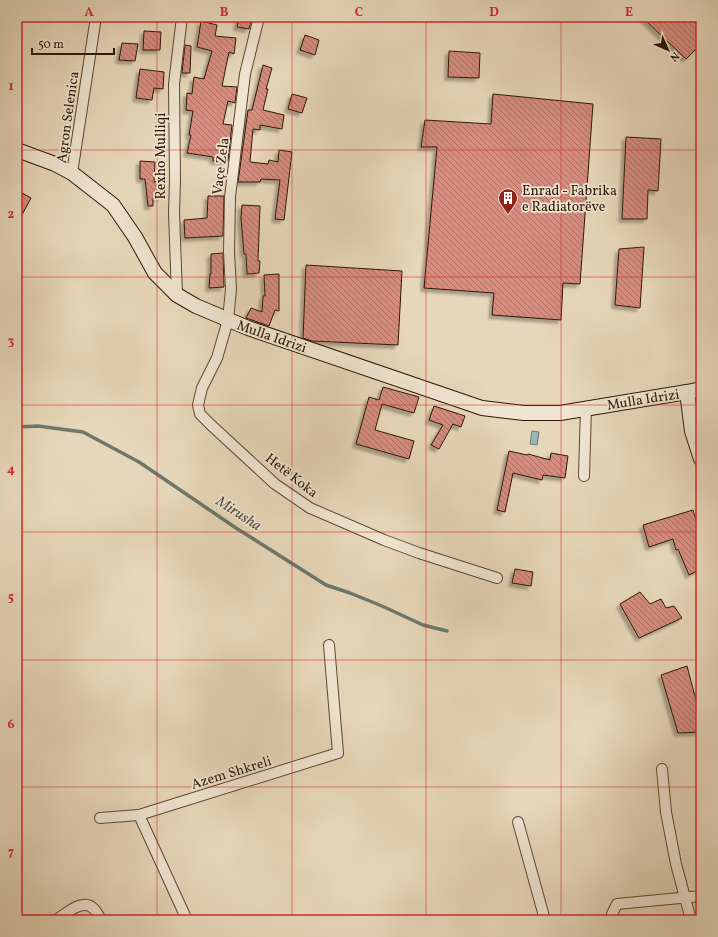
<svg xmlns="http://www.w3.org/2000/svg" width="718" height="937" font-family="Vollkorn,serif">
<defs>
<pattern id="building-back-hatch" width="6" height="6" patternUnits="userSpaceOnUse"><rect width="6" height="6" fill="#d78c7e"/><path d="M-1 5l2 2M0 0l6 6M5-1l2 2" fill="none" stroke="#af7165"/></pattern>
<filter id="shadow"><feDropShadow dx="-3.5" dy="3.5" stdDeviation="1" flood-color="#0004"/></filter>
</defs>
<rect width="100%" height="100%" fill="#e7d7ba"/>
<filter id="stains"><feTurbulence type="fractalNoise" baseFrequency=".005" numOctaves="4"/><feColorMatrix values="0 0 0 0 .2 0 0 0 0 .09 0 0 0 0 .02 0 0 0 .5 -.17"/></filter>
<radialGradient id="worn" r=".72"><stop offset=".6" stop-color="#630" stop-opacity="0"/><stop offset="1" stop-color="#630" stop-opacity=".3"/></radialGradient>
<!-- water -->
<polygon fill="#97b9b2" stroke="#6d786c" points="532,431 539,432 537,445 530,444"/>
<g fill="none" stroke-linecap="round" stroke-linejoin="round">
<!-- stream -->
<polyline stroke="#6d786c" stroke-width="3.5" points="17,427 38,426 83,432 139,462 236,528 326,585 350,593 382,606 423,625 447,631"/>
</g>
<!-- building -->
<g fill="url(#building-back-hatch)" stroke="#2d1704" filter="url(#shadow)">
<polygon points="239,17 252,17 249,29 237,27"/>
<polygon points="642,17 701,17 701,44 686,59"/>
<polygon points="201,21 217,25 215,36 236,38 234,54 229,52 222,86 237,87 235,103 228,101 223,124 232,125 228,161 213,161 213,157 187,153 191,135 189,135 193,111 186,110 187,93 192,94 194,77 204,79 212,51 197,47"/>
<polygon points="144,31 161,32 160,50 143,50"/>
<polygon points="305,35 319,40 315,55 300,50"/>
<polygon points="122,43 138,44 135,61 119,60"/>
<polygon points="185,45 191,46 190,73 182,73"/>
<polygon points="449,51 480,53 479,78 448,77"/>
<polygon points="263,65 272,68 266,89 268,89 263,110 284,115 282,129 260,125 260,130 253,129 250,162 268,164 269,160 278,162 279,150 292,152 284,220 275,219 280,180 261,179 260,182 238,182 248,110 252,110"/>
<polygon points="140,69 164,72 163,89 154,88 152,100 136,98"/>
<polygon points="292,94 307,98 302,113 288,109"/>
<polygon points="493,94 593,104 580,284 563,283 561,320 492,315 494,293 424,288 437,147 421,147 425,120 491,124"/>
<polygon points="626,137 661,139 658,191 648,190 647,219 622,219"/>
<polygon points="140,161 155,162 154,182 159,181 161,197 153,198 153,206 148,206 145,179 140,179"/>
<polygon points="17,190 31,198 17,224"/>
<polygon points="208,196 224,196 223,236 185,238 184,220 207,218"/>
<polygon points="242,205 260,206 258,261 260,261 259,273 247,274 246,254 244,254 241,218"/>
<polygon points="644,247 640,308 615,305 619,249"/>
<polygon points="223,253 224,287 209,288 210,274 211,274 211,254"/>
<polygon points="306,265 402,271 398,345 312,341 303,338"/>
<polygon points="279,274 279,311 275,310 269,326 246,318 251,308 262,312 263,296 265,296 264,275"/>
<polygon points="383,387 419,397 414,413 382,404 375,430 414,441 409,459 356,444 369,397 379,400"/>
<polygon points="434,406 465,416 461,427 453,424 439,449 431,445 443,425 429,420"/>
<polygon points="509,451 527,455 528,454 550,460 551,453 568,456 565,478 543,475 542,480 513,473 505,512 497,510"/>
<polygon points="693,510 701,536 701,569 689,575 678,549 676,550 673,539 649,547 643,525"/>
<polygon points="515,569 533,572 531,586 512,583"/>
<polygon points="640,592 650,604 661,599 666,608 674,606 682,618 639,638 620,604"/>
<polygon points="687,666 701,719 701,732 678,733 661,675"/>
</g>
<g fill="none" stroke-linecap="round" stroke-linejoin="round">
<defs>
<g id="street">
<polyline points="259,17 245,74 230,197 229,252 231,289 228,320 217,358 202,388 198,405 200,414 211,425 275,484 310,508 384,540 419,553 497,578"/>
<polyline points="72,173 96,17"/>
<polyline points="177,295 174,213 175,180 174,84 182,17"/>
<polyline points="584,476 586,408"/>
<polyline points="662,769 666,812 676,864 691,920"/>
<polyline points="100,818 139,815"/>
<polyline points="518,822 545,920"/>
<path d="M56,920C66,914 83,897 94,909C97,912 99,916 101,920"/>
<polyline points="187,920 139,815 338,753 329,645"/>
<polyline points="614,920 612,914 617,904 701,896"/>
</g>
<g id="secondary">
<polyline points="17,150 55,164 72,173 113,205 135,237 155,273 177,295 196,306 248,328 482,408 524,413 560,413 687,392 701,389"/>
<polyline points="687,392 692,431 701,459"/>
</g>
</defs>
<!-- street casing -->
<use href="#street" stroke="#5c4732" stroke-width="12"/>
<!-- secondary casing -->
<use href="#secondary" stroke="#2d1704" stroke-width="16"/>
<!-- street -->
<use href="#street" stroke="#efe5d2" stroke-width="10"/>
<!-- secondary -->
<use href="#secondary" stroke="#efe5d2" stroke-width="14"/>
</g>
<!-- grid -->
<path fill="none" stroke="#d62828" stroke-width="1" stroke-opacity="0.55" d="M157,17V920M292,17V920M426,17V920M561,17V920M17,150H701M17,277H701M17,405H701M17,532H701M17,660H701M17,787H701"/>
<!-- icons -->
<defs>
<symbol id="building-pin" viewBox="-11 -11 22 30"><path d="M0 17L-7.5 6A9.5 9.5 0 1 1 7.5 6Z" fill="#8f2418" stroke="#efe5d2"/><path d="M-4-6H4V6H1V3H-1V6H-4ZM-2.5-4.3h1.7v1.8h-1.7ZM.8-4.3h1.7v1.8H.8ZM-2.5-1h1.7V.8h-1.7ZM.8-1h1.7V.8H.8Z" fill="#fff"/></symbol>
</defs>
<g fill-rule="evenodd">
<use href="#building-pin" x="497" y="187" width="22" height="30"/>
</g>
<g text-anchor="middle" stroke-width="3.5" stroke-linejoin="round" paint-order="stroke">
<!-- street labels -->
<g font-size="14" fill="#2d1704" stroke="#efe5d2">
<text transform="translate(67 117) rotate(-82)" y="5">Agron Selenica</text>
<text transform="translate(160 156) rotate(-90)" y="5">Rexho Mulliqi</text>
<text transform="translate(220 166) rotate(-83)" y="5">Vaçe Zela</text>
<text transform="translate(272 336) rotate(19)" y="5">Mulla Idrizi</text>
<text transform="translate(643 399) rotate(-9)" y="5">Mulla Idrizi</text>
<text transform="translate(292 475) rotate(38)" y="5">Hetë Koka</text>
<text transform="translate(231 772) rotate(-17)" y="5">Azem Shkreli</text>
</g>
<!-- poi labels -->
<g font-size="14" fill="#2d1704" stroke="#efe5d2" text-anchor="start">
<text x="522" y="195">Enrad - Fabrika<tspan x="522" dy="16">e Radiatorëve</tspan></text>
</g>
<!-- water labels -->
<g font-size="15" font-style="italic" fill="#525041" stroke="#efe5d2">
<text transform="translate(239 513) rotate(33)" y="5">Mirusha</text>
</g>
</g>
<!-- margin -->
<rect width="718" height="937" fill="none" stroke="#e7d7ba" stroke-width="44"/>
<!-- north arrow -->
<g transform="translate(668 50) rotate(135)" stroke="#efe5d2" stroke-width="3" paint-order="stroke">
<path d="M0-3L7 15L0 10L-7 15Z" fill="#2d1704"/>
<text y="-6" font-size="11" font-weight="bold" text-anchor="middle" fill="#2d1704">N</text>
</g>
<!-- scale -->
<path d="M32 48v6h82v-6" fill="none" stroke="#2d1704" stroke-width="2"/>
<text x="38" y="48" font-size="12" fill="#2d1704" stroke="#efe5d2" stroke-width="3" paint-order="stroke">50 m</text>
<rect x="22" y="22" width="674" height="893" fill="none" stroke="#d62828" stroke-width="1.5"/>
<g font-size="13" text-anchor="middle" font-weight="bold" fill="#d62828">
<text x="89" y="16">A</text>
<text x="224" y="16">B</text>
<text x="359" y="16">C</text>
<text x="494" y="16">D</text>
<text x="629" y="16">E</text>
<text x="11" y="90">1</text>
<text x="11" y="218">2</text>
<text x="11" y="345">3</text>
<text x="11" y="473">4</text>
<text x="11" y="601">5</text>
<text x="11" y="728">6</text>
<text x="11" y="856">7</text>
</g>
<rect width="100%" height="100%" filter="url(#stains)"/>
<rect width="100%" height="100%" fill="url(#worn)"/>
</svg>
